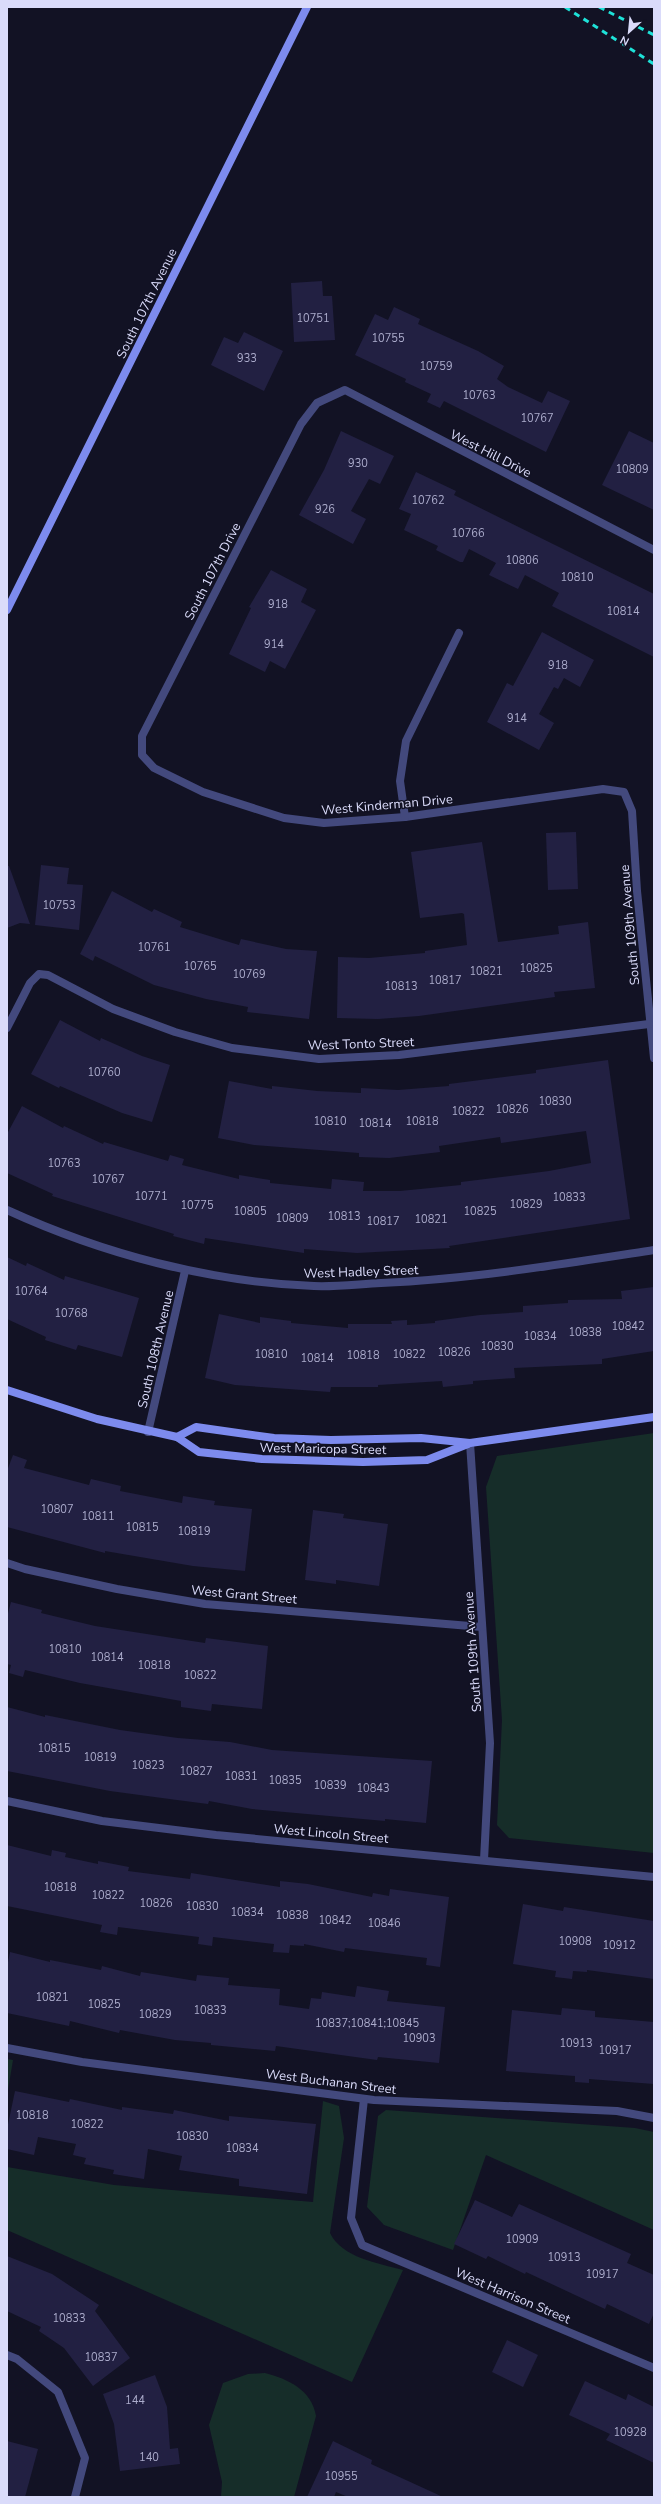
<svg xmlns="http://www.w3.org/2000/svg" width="661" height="2504" font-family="'Nunito Sans',sans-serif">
<rect width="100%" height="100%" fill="#121224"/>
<!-- green -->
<g fill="#162d29">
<polygon points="654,1433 654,1853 509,1838 497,1825 502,1720 486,1487 497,1456"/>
<polygon points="7,2059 13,2060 7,2096"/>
<path d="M323,2101L339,2106L344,2138L330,2233C342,2258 378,2263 403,2270L352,2382L7,2230V2167L114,2185L313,2202Z"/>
<polygon points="386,2110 635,2128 654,2132 654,2230 486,2155 453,2250 384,2225 367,2207 378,2116"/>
<path d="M265,2373C288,2379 312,2390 316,2416L294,2497H221L222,2482L209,2425L223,2383L248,2374Z"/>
</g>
<!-- building -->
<g fill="#222042">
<polygon points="322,281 323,296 332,296 335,340 294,342 291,283"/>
<polygon points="394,307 420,319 418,324 478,351 504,366 497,379 508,387 542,403 548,391 570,401 546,452 444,401 440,408 427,402 431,394 405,382 406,379 355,355 375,314 388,320"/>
<polygon points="244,332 283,351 264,391 211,365 224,337 238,343"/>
<polygon points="341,431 394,456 380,484 369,479 351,511 366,519 353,544 299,515 324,470"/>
<polygon points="629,431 654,443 654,510 602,485"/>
<polygon points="416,472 456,491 454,495 654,594 654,657 552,606 559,593 525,575 518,589 489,575 496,563 469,549 463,562 460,562 436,550 438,546 404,530 411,514 399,509"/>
<polygon points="271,570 307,589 301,602 316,610 285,669 270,661 265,672 229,654 251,608 249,607"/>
<polygon points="542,632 594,660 580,687 564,678 558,689 554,687 539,714 554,723 539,750 487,722 507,683 513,686"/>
<polygon points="576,832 578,889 548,890 546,833"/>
<polygon points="482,842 498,942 559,934 558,926 588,922 595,988 554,992 555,997 419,1016 378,1019 337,1018 338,957 369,958 425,953 425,951 467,945 464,914 462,913 420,918 411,852"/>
<polygon points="41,865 69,868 67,884 83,885 79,930 35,925"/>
<polygon points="7,866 9,866 30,924 20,923 7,928"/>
<polygon points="112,891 152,912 154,909 182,922 180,927 239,945 241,939 286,949 317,951 309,1019 247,1012 248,1007 206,999 154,985 95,956 93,961 80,954"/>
<polygon points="60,1020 100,1041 101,1038 142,1056 170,1065 152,1122 122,1113 60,1086 59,1088 31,1074"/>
<polygon points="608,1060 630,1219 449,1246 450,1248 357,1253 304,1249 304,1253 205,1238 204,1244 173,1236 174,1234 52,1196 53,1194 7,1173 7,1134 22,1106 63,1128 64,1126 103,1144 104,1142 168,1161 170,1155 184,1159 182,1165 239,1179 239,1175 270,1180 270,1183 331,1189 332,1179 364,1182 363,1191 400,1191 461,1185 461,1182 549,1171 591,1163 586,1131 501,1143 500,1137 439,1146 440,1152 389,1158 359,1157 359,1153 254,1145 218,1138 229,1081 272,1089 272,1086 317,1091 361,1093 361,1088 398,1090 449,1086 449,1084 536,1073 536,1070"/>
<polygon points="7,1257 26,1266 27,1263 64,1280 65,1276 139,1298 122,1357 78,1345 76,1350 45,1340 46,1337 7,1319"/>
<polygon points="654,1287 654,1351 602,1359 602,1364 514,1368 515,1378 473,1381 473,1384 443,1387 442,1381 378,1385 378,1387 331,1387 330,1392 235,1385 205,1378 219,1314 260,1323 260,1317 291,1321 291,1323 348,1328 348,1324 392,1324 391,1321 407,1320 407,1325 435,1323 435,1321 480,1315 523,1312 523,1306 568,1303 568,1300 622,1299 621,1291"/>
<polygon points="13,1455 27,1460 24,1468 89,1485 91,1479 121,1486 120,1491 182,1503 183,1496 215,1501 214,1505 252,1509 245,1571 193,1566 105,1551 105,1553 7,1527 7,1471"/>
<polygon points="313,1510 344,1514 343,1518 388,1524 379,1586 336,1580 336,1584 305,1580"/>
<polygon points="11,1602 42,1610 41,1613 95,1626 205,1643 206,1638 268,1646 262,1709 212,1704 211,1711 181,1707 181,1701 80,1683 25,1670 23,1677 9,1673 11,1665 7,1664 7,1617"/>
<polygon points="7,1707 45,1717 45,1715 120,1730 178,1738 230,1742 272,1750 432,1761 426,1823 385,1819 385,1821 252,1809 209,1801 208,1804 177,1800 110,1791 7,1771"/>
<polygon points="7,1845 51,1856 52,1850 66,1853 65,1857 98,1864 98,1861 129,1867 128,1871 190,1879 191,1873 280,1887 280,1881 308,1884 372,1897 373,1893 389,1896 390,1889 449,1897 440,1967 426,1965 427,1958 345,1948 344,1952 304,1944 304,1946 290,1945 289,1953 273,1952 274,1944 213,1937 212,1946 198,1944 199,1937 118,1927 117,1935 100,1932 102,1925 7,1906"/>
<polygon points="523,1904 563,1911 564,1907 654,1921 654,1979 587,1970 587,1972 573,1971 572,1979 555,1977 556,1971 513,1964"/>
<polygon points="10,1952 50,1962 50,1960 101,1970 102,1966 140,1976 141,1972 196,1981 197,1975 229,1978 228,1985 280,1989 279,2005 309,2009 311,1998 321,1999 322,1992 355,1997 357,1986 389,1991 387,2001 445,2007 439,2063 378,2057 377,2060 276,2046 275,2051 211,2045 211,2043 175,2040 120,2030 119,2033 70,2021 69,2026 7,2013 7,1967"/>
<polygon points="562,2008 595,2011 595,2017 654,2022 654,2084 589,2079 589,2083 575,2082 575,2076 506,2071 512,2010 561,2015"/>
<polygon points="15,2091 69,2102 70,2099 122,2110 122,2107 173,2114 174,2110 229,2121 229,2116 316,2124 307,2194 239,2186 239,2179 179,2170 182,2156 148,2149 144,2179 113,2174 114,2170 84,2164 86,2158 73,2155 76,2144 38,2137 34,2155 7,2149 7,2129"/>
<polygon points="475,2200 512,2217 519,2204 631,2254 627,2263 654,2275 654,2313 649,2324 607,2304 605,2309 526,2272 525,2274 488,2256 486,2259 454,2244"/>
<polygon points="7,2256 52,2274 99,2305 95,2311 130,2358 93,2386 64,2348 39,2331 41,2327 7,2311"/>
<polygon points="507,2340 538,2355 523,2387 492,2372"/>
<polygon points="155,2375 167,2407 170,2449 178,2448 180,2464 120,2471 114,2424 103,2394"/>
<polygon points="585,2381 626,2400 628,2394 654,2407 654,2463 606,2440 610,2434 569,2415"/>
<polygon points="7,2441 38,2449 25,2497 7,2497"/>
<polygon points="333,2441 372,2460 371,2464 443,2497 348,2497 336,2492 334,2497 307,2497"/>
</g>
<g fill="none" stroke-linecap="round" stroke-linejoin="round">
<!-- street -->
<g stroke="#43497d" stroke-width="8">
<polyline points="654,550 345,390 317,403 301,424 142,736 142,755 154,768 203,792 284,818 324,823 405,817 603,789 624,792 632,811 637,891 654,1058"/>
<polyline points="405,817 400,781 406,741 459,633"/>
<polyline points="7,1028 30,983 39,974 48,975 113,1009 175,1032 232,1048 319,1059 399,1055 649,1024"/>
<path d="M7,1210C103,1254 209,1282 314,1286C336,1287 359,1284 381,1283C472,1279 563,1264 654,1250"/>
<polyline points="148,1432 185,1271"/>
<polyline points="470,1443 490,1743 484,1860"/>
<polyline points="7,1563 25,1569 117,1589 205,1604 482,1627"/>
<polyline points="7,1801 102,1821 216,1835 654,1877"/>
<polyline points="7,2048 82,2062 374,2100 617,2111 654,2118"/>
<polyline points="364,2099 351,2218 362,2245 654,2368"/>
<polyline points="7,2355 17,2359 58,2392 85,2458 75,2497"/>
</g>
<!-- secondary -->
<g stroke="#7d8bee" stroke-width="8">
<polyline points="7,610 307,7"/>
<polyline points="7,1390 97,1419 177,1437 199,1452 262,1459 363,1462 427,1460 468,1444"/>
<polyline points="177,1437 196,1427 274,1438 331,1440 421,1438 470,1443 654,1417"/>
</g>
<!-- rail -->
<g stroke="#1ee2d8" stroke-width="3" stroke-dasharray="6 5" stroke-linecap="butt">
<polyline points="565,7 654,64"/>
<polyline points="599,7 654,35"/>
</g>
</g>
<g text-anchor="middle" stroke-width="3" stroke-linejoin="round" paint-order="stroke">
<!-- number labels -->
<g font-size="11" fill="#acaccc">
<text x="313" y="322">10751</text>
<text x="388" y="342">10755</text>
<text x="247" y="362">933</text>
<text x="436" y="370">10759</text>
<text x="479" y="399">10763</text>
<text x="537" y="422">10767</text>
<text x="358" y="467">930</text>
<text x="632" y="473">10809</text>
<text x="428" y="504">10762</text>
<text x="325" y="513">926</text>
<text x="468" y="537">10766</text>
<text x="522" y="564">10806</text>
<text x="577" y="581">10810</text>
<text x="278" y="608">918</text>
<text x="623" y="615">10814</text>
<text x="274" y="648">914</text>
<text x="558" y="669">918</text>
<text x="517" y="722">914</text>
<text x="59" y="909">10753</text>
<text x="154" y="951">10761</text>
<text x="200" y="970">10765</text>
<text x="536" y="972">10825</text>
<text x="486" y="975">10821</text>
<text x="249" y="978">10769</text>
<text x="445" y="984">10817</text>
<text x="401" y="990">10813</text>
<text x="104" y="1076">10760</text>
<text x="555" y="1105">10830</text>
<text x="512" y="1113">10826</text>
<text x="468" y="1115">10822</text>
<text x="330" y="1125">10810</text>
<text x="422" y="1125">10818</text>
<text x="375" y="1127">10814</text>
<text x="64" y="1167">10763</text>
<text x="108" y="1183">10767</text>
<text x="151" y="1200">10771</text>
<text x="569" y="1201">10833</text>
<text x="526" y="1208">10829</text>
<text x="197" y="1209">10775</text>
<text x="250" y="1215">10805</text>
<text x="480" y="1215">10825</text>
<text x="344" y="1220">10813</text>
<text x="292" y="1222">10809</text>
<text x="431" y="1223">10821</text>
<text x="383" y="1225">10817</text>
<text x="31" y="1295">10764</text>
<text x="71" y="1317">10768</text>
<text x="628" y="1330">10842</text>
<text x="585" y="1336">10838</text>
<text x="540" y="1340">10834</text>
<text x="497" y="1350">10830</text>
<text x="454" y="1356">10826</text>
<text x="271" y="1358">10810</text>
<text x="409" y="1358">10822</text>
<text x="363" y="1359">10818</text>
<text x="317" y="1362">10814</text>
<text x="57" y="1513">10807</text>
<text x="98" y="1520">10811</text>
<text x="142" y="1531">10815</text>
<text x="194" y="1535">10819</text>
<text x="65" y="1653">10810</text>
<text x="107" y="1661">10814</text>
<text x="154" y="1669">10818</text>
<text x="200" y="1679">10822</text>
<text x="54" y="1752">10815</text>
<text x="100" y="1761">10819</text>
<text x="148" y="1769">10823</text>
<text x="196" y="1775">10827</text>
<text x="241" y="1780">10831</text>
<text x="285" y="1784">10835</text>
<text x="330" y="1789">10839</text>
<text x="373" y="1792">10843</text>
<text x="60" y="1891">10818</text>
<text x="108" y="1899">10822</text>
<text x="156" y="1907">10826</text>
<text x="202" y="1910">10830</text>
<text x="247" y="1916">10834</text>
<text x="292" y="1919">10838</text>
<text x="335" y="1924">10842</text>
<text x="384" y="1927">10846</text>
<text x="575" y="1945">10908</text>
<text x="619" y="1949">10912</text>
<text x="52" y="2001">10821</text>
<text x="104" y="2008">10825</text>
<text x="210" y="2014">10833</text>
<text x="155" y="2018">10829</text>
<text x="367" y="2027">10837;10841;10845</text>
<text x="419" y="2042">10903</text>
<text x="576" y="2047">10913</text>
<text x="615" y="2054">10917</text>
<text x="32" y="2119">10818</text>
<text x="87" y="2128">10822</text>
<text x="192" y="2140">10830</text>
<text x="242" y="2152">10834</text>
<text x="522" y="2243">10909</text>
<text x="564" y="2261">10913</text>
<text x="602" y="2278">10917</text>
<text x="69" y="2322">10833</text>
<text x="101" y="2361">10837</text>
<text x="135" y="2404">144</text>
<text x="630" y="2436">10928</text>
<text x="149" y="2461">140</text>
<text x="341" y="2480">10955</text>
</g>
<!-- street labels -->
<g font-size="13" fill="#dadbfa" stroke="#121224">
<text transform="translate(146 303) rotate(-64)" y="5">South 107th Avenue</text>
<text transform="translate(491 453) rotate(27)" y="5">West Hill Drive</text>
<text transform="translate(212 571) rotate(-63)" y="5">South 107th Drive</text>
<text transform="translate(387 804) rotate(-5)" y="5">West Kinderman Drive</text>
<text transform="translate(629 925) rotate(-95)" y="5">South 109th Avenue</text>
<text transform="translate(361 1043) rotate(-2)" y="5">West Tonto Street</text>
<text transform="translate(361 1271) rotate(-2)" y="5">West Hadley Street</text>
<text transform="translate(155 1349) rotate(-77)" y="5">South 108th Avenue</text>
<text transform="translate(323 1448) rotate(1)" y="5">West Maricopa Street</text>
<text transform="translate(244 1594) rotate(5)" y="5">West Grant Street</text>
<text transform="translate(472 1652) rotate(-94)" y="5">South 109th Avenue</text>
<text transform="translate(331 1833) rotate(5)" y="5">West Lincoln Street</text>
<text transform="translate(331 2081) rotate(7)" y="5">West Buchanan Street</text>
<text transform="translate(513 2295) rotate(23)" y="5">West Harrison Street</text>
</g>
</g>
<!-- border -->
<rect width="661" height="2504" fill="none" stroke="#dadbfa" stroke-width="16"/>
<!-- north arrow -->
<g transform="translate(629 32) rotate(207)" stroke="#121224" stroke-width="3" paint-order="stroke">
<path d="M0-3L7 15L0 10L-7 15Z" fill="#dadbfa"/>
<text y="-6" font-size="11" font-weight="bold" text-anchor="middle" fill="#dadbfa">N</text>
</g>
</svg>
